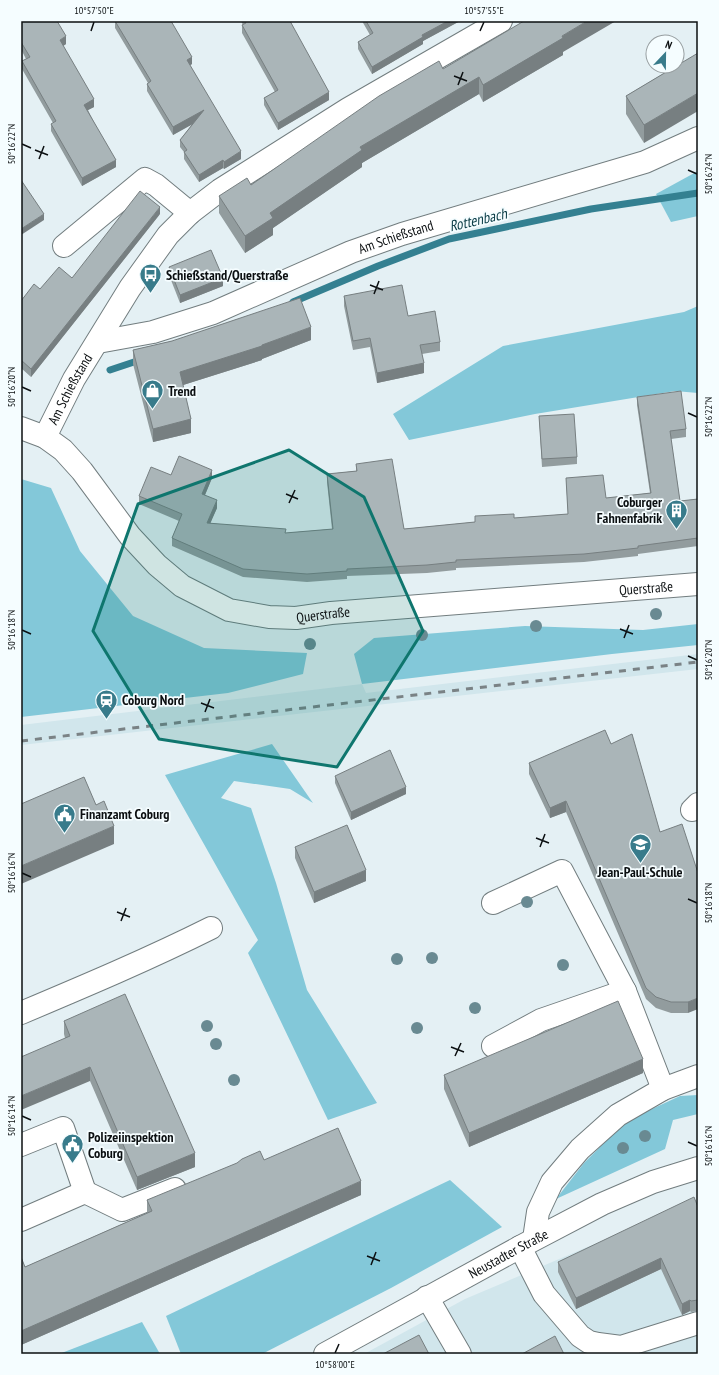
<svg xmlns="http://www.w3.org/2000/svg" width="719" height="1375" font-family="'PT Sans Narrow',sans-serif">
<rect width="100%" height="100%" fill="#e4f0f4"/>
<!-- built -->
<g fill="#d1e6ec">
<polygon points="698,654 698,669 21,745 21,725 362,684 366,693"/>
<polygon points="698,1200 698,1354 364,1354 465,1299"/>
</g>
<!-- green -->
<g fill="#83c8d9">
<polygon points="698,171 698,216 671,222 656,194"/>
<polygon points="698,306 698,393 675,391 535,414 409,440 393,414 503,346 684,312"/>
<polygon points="21,479 51,488 80,551 133,616 204,648 307,653 303,674 228,693 21,717"/>
<polygon points="698,624 698,645 612,654 362,684 354,654 374,638 525,626 643,630"/>
<polygon points="272,744 313,803 290,789 234,781 221,798 251,808 276,883 307,990 377,1103 328,1120 248,953 258,940 165,775"/>
<polygon points="698,1095 698,1114 673,1120 665,1149 556,1199 584,1163 626,1121 680,1096"/>
<polygon points="450,1180 502,1227 391,1288 262,1354 181,1354 166,1316"/>
<polygon points="142,1322 160,1354 59,1354"/>
</g>
<g fill="none" stroke-linecap="round" stroke-linejoin="round">
<!-- stream -->
<g stroke="#348091" stroke-width="7">
<polyline points="293,302 378,266 449,239 591,209 698,193"/>
<polyline points="110,370 134,362"/>
</g>
<defs>
<g id="minor">
<polyline points="64,246 145,179 156,185 190,213"/>
<path id="s1" d="M98,342L153,332L213,313L351,252L402,234L645,162L698,138"/>
<path id="s2" d="M21,428L45,437L63,450L82,471L130,536L157,565L182,586L229,610L269,617L296,618L331,613L698,584"/>
<path id="s3" d="M45,437L74,379L130,288L168,235L190,213L220,190L348,109L501,21"/>
<polyline points="692,810 698,804"/>
<polyline points="493,903 562,871 625,991 663,1089"/>
<path d="M21,1013C85,986 149,959 211,928"/>
<polyline points="493,1046 541,1020 625,991"/>
<polyline points="21,1145 63,1128 85,1192"/>
<polyline points="21,1220 85,1192 122,1210 175,1189"/>
<polyline points="534,1239 538,1212 552,1182 580,1149 618,1115 663,1089 698,1076"/>
<polyline points="520,1247 544,1294 580,1336 589,1342 598,1344 621,1347 698,1323"/>
<polyline points="427,1297 460,1354"/>
<path id="s4" d="M325,1354L520,1247L602,1204L653,1182L698,1168"/>
</g>
</defs>
<!-- minor casing -->
<use href="#minor" stroke="#727d7f" stroke-width="24"/>
<!-- minor -->
<use href="#minor" stroke="#fff" stroke-width="22"/>
<!-- rail -->
<polyline stroke="#7a8285" stroke-width="3" stroke-dasharray="7 7" stroke-linecap="butt" points="21,741 698,662"/>
</g>
<!-- trees -->
<g fill="#698a92">
<circle cx="656" cy="614" r="6"/>
<circle cx="536" cy="626" r="6"/>
<circle cx="422" cy="635" r="6"/>
<circle cx="310" cy="644" r="6"/>
<circle cx="527" cy="902" r="6"/>
<circle cx="432" cy="958" r="6"/>
<circle cx="397" cy="959" r="6"/>
<circle cx="563" cy="965" r="6"/>
<circle cx="475" cy="1008" r="6"/>
<circle cx="207" cy="1026" r="6"/>
<circle cx="417" cy="1028" r="6"/>
<circle cx="216" cy="1044" r="6"/>
<circle cx="234" cy="1080" r="6"/>
<circle cx="645" cy="1136" r="6"/>
<circle cx="623" cy="1148" r="6"/>
</g>
<!-- wall -->
<g fill="#929c9e">
<polygon points="21,21 66,44 63,46 94,107 88,110 116,167 82,186 51,131 51,124 53,123 22,69 22,61 26,59 21,49"/>
<polygon points="115,21 171,21 192,64 190,65 241,159 224,169 223,168 199,182 184,159 184,152 180,147 180,140 193,123 173,135 147,91 147,84 148,83 115,28"/>
<polygon points="241,21 290,21 329,100 278,130 264,105 264,98 275,92 242,33 242,25 243,25"/>
<polygon points="362,21 460,21 423,41 423,44 372,74 358,49 358,42 370,35"/>
<polygon points="563,52 563,55 483,102 479,94 362,163 362,167 273,228 273,235 245,253 219,213 219,196 251,185 443,69"/>
<polygon points="676,66 644,143 626,114 626,96"/>
<polygon points="160,214 31,377 21,368 21,301 40,289 72,278"/>
<polygon points="169,267 223,286 180,303 169,275"/>
<polygon points="344,296 440,342 440,351 422,354 424,373 377,383 370,347 353,350 344,306"/>
<polygon points="311,340 262,359 262,360 183,385 191,433 153,442 133,364 133,350 172,341"/>
<polygon points="637,397 686,429 686,437 671,439 680,501 698,499 698,546 638,554 638,556 584,562 456,568 456,570 427,573 347,576 347,579 307,582 243,577 172,546 172,538 179,521 139,504 139,496 171,475 212,478 205,495 217,508 210,523 286,533 332,529 327,482 327,474 356,471 356,464 404,529 475,522 514,518 568,514 566,478 606,498 650,493 637,405"/>
<polygon points="539,416 577,457 577,464 542,467"/>
<polygon points="611,744 660,832 698,873 688,1013 671,1013 656,1008 646,999 566,812 550,818 529,774 529,763"/>
<polygon points="335,776 406,794 351,820 335,783"/>
<polygon points="295,847 366,881 314,903 295,858"/>
<polygon points="64,1021 195,1167 137,1190 90,1081 65,1038 64,1034"/>
<polygon points="643,1073 469,1147 444,1089 444,1075"/>
<polygon points="264,1160 361,1195 21,1345 21,1257 25,1267 147,1213 147,1200"/>
<polygon points="698,1207 698,1311 691,1312 690,1311 682,1315 661,1269 576,1309 558,1272 558,1262"/>
</g>
<!-- shaded-wall -->
<g fill="#777f81">
<polygon points="448,21 460,21 423,41 423,44 372,74 372,67 422,35"/>
<polygon points="587,21 616,21 563,52 563,55 483,102 483,85 562,36"/>
<polygon points="66,36 66,44 60,48 60,40"/>
<polygon points="192,57 192,64 187,67 187,60"/>
<polygon points="479,77 479,94 362,163 362,167 273,228 273,235 245,253 245,236 270,213 360,147"/>
<polygon points="329,92 329,100 278,130 278,123"/>
<polygon points="698,93 698,111 644,143 644,125"/>
<polygon points="94,99 94,107 84,112 84,105"/>
<polygon points="204,110 204,118 173,135 173,127"/>
<polygon points="241,151 241,159 224,169 224,162"/>
<polygon points="116,160 116,167 82,186 82,178"/>
<polygon points="223,160 223,168 199,182 199,175"/>
<polygon points="160,207 160,214 31,377 31,369"/>
<polygon points="44,214 44,220 21,235 21,229"/>
<polygon points="223,278 223,286 180,303 180,295"/>
<polygon points="311,327 311,340 262,359 262,360 180,386 180,372 262,345"/>
<polygon points="424,363 424,373 377,383 377,373"/>
<polygon points="191,419 191,433 153,442 153,429"/>
<polygon points="212,470 212,478 202,502 202,494"/>
<polygon points="217,500 217,508 207,531 207,523"/>
<polygon points="406,787 406,794 351,820 351,812"/>
<polygon points="566,801 566,812 550,818 550,808"/>
<polygon points="114,826 114,844 21,884 21,866"/>
<polygon points="366,870 366,881 314,903 314,892"/>
<polygon points="698,998 698,1009 688,1013 688,1002"/>
<polygon points="643,1059 643,1073 469,1147 469,1133"/>
<polygon points="90,1067 90,1081 21,1110 21,1096"/>
<polygon points="195,1153 195,1167 137,1190 137,1177"/>
<polygon points="361,1181 361,1195 21,1345 21,1331"/>
<polygon points="661,1258 661,1269 576,1309 576,1298"/>
<polygon points="690,1300 690,1311 682,1315 682,1304"/>
</g>
<!-- building -->
<g fill="#aab5b8" stroke="#777f81">
<polygon points="21,21 57,21 66,36 60,40 94,99 84,105 116,160 82,178 51,124 56,121 22,61 30,57 21,42"/>
<polygon points="115,21 171,21 192,57 187,60 241,151 224,162 223,160 199,175 184,152 187,150 180,140 204,110 173,127 147,84 151,81"/>
<polygon points="245,21 290,21 329,92 278,123 264,98 278,90 242,25 246,23"/>
<polygon points="366,21 448,21 422,35 423,37 372,67 358,42 373,33"/>
<polygon points="524,21 587,21 562,36 563,38 483,85 479,77 360,147 362,150 270,213 273,218 245,236 219,196 247,178 251,185 379,96 439,61 443,69"/>
<polygon points="698,53 698,93 644,125 626,96"/>
<polygon points="21,180 44,214 21,229"/>
<polygon points="140,191 160,207 31,369 21,360 21,301 34,284 40,289 59,267 72,278"/>
<polygon points="211,250 223,278 180,295 169,267"/>
<polygon points="402,285 408,316 435,311 440,342 420,345 424,363 377,373 370,338 353,341 344,296"/>
<polygon points="300,298 311,327 262,345 262,346 180,372 191,419 153,429 133,350 172,341"/>
<polygon points="681,391 686,429 670,431 680,501 698,499 698,538 638,546 638,548 584,554 456,560 456,562 427,565 347,569 347,571 307,574 243,569 172,538 182,514 139,496 151,467 171,475 179,456 212,470 202,494 217,500 207,523 286,529 285,533 333,529 327,474 357,471 356,464 392,459 404,529 475,522 475,516 514,514 514,518 568,514 566,478 603,475 606,498 651,493 637,397"/>
<polygon points="574,414 577,457 542,459 539,416"/>
<polygon points="605,730 611,744 632,734 660,832 682,824 698,873 698,998 688,1002 671,1002 656,997 646,988 566,801 550,808 529,763"/>
<polygon points="390,750 406,787 351,812 335,776"/>
<polygon points="84,777 96,805 104,801 114,826 21,866 21,804"/>
<polygon points="347,825 366,870 314,892 295,847"/>
<polygon points="125,994 195,1153 137,1177 90,1067 21,1096 21,1057 70,1036 64,1021"/>
<polygon points="618,1001 643,1059 469,1133 444,1075"/>
<polygon points="338,1128 361,1181 21,1331 21,1257 25,1267 152,1211 147,1200 237,1163 242,1159 260,1151 264,1160"/>
<polygon points="694,1197 698,1207 698,1300 691,1301 690,1300 682,1304 661,1258 576,1298 558,1262"/>
<polygon points="419,1335 429,1354 383,1354"/>
<polygon points="555,1336 564,1354 522,1354"/>
</g>
<!-- marked area -->
<path fill="#0f766e" fill-opacity="0.2" stroke="#0f766e" stroke-width="3" stroke-linejoin="round" d="M289,450L364,497L423,631L337,767L159,739L93,631L138,504Z"/>
<!-- ticks -->
<path fill="none" stroke="#0b0f11" stroke-width="1.5" d="M91,31L94,22M480,31L484,22M454,76L467,81M458,85L463,72M22,144L31,148M35,150L48,155M39,159L44,146M688,170L697,174M370,285L383,290M374,294L379,281M22,387L31,391M688,413L697,417M286,494L298,499M289,503L295,490M620,629L633,634M22,630L31,634M624,638L629,625M688,656L697,660M201,703L214,708M205,712L210,699M536,838L549,843M540,847L545,834M22,873L31,877M688,899L697,903M117,912L130,917M121,921L126,908M451,1047L464,1052M455,1056L461,1043M22,1116L31,1120M688,1142L697,1146M367,1256L380,1261M371,1265L376,1252M335,1353L339,1344"/>
<!-- icons -->
<defs>
<symbol id="bus-pin" viewBox="-11 -11 22 30"><path d="M0 17L-7.5 6A9.5 9.5 0 1 1 7.5 6Z" fill="#387b8b" stroke="#f5fdff"/><path d="M-5-6H5V4H4V6H2V4H-2V6H-4V4H-5ZM-3.5-4V0h7V-4ZM-3.5 1.2v1.5H-2V1.2ZM2 1.2v1.5H3.5V1.2Z" fill="#fff"/></symbol>
<symbol id="shop-pin" viewBox="-11 -11 22 30"><path d="M0 17L-7.5 6A9.5 9.5 0 1 1 7.5 6Z" fill="#387b8b" stroke="#f5fdff"/><path d="M-5-2.5h2.3a2.7 3.5 0 0 1 5.4 0H5L5.5 6h-11ZM-1.5-2.5h3a1.5 2.3 0 0 0-3 0Z" fill="#fff"/></symbol>
<symbol id="building-pin" viewBox="-11 -11 22 30"><path d="M0 17L-7.5 6A9.5 9.5 0 1 1 7.5 6Z" fill="#387b8b" stroke="#f5fdff"/><path d="M-4-6H4V6H1V3H-1V6H-4ZM-2.5-4.3h1.7v1.8h-1.7ZM.8-4.3h1.7v1.8H.8ZM-2.5-1h1.7V.8h-1.7ZM.8-1h1.7V.8H.8Z" fill="#fff"/></symbol>
<symbol id="station-pin" viewBox="-11 -11 22 30"><path d="M0 17L-7.5 6A9.5 9.5 0 1 1 7.5 6Z" fill="#387b8b" stroke="#f5fdff"/><path d="M-3-6H3Q5-6 5-4V2Q5 4 3 4L4.5 6H3L1.5 4h-3L-3 6H-4.5L-3 4Q-5 4-5 2V-4Q-5-6-3-6ZM-3.5-4v3h7v-3ZM-3.5 1v1.5H-2V1ZM2 1v1.5H3.5V1Z" fill="#fff"/></symbol>
<symbol id="civic-pin" viewBox="-11 -11 22 30"><path d="M0 17L-7.5 6A9.5 9.5 0 1 1 7.5 6Z" fill="#387b8b" stroke="#f5fdff"/><path d="M-.6-6.5H3V-4.5H.6V-3L4-1V1h2V6H-6V1h2V-1L-.6-3ZM-1.2 2.5V6h2.4V2.5Z" fill="#fff"/></symbol>
<symbol id="school-pin" viewBox="-11 -11 22 30"><path d="M0 17L-7.5 6A9.5 9.5 0 1 1 7.5 6Z" fill="#387b8b" stroke="#f5fdff"/><path d="M0-5L7-2L0 1L-7-2ZM-4 1L0 2.5L4 1V4Q0 6-4 4Z" fill="#fff"/></symbol>
</defs>
<g fill-rule="evenodd">
<use href="#bus-pin" x="138" y="262" width="25" height="34"/>
<use href="#shop-pin" x="140" y="378" width="25" height="34"/>
<use href="#building-pin" x="664" y="498" width="25" height="34"/>
<use href="#station-pin" x="94" y="688" width="25" height="34"/>
<use href="#civic-pin" x="52" y="802" width="25" height="34"/>
<use href="#school-pin" x="628" y="832" width="25" height="34"/>
<use href="#civic-pin" x="60" y="1132" width="25" height="34"/>
</g>
<g text-anchor="middle" stroke-width="3.5" stroke-linejoin="round" paint-order="stroke">
<!-- street labels -->
<g font-size="14" fill="#0b0f11" stroke="#f5fdff">
<text dy="5" stroke="none"><textPath href="#s1" startOffset="317">Am Schießstand</textPath></text>
<text dy="5" stroke="none"><textPath href="#s3" startOffset="54">Am Schießstand</textPath></text>
<text dy="5" stroke="none"><textPath href="#s2" startOffset="701">Querstraße</textPath></text>
<text dy="5" stroke="none"><textPath href="#s2" startOffset="377">Querstraße</textPath></text>
<text dy="5" stroke="none"><textPath href="#s4" startOffset="209">Neustadter Straße</textPath></text>
</g>
<!-- poi labels -->
<g font-size="14" font-weight="bold" fill="#0b0f11" stroke="#f5fdff" text-anchor="start">
<text x="166" y="280">Schießstand/Querstraße</text>
<text x="168" y="396">Trend</text>
<text x="662" y="507" text-anchor="end">Coburger<tspan x="662" dy="16">Fahnenfabrik</tspan></text>
<text x="122" y="705">Coburg Nord</text>
<text x="80" y="819">Finanzamt Coburg</text>
<text x="640" y="877" text-anchor="middle">Jean-Paul-Schule</text>
<text x="88" y="1142">Polizeiinspektion<tspan x="88" dy="16">Coburg</tspan></text>
</g>
<!-- water labels -->
<g font-size="15" font-style="italic" fill="#0a3c46" stroke="#f5fdff">
<text transform="translate(478 220) rotate(-13)" y="5">Rottenbach</text>
</g>
</g>
<!-- border -->
<rect width="719" height="1375" fill="none" stroke="#f5fdff" stroke-width="44"/>
<!-- north arrow -->
<g transform="translate(665 54) rotate(22)"><circle r="19" fill="#f5fdff" stroke="#979ea0"/>
<path d="M0-3L7 15L0 10L-7 15Z" fill="#387b8b"/>
<text y="-6" font-size="11" font-weight="bold" text-anchor="middle" fill="#0b0f11">N</text>
</g>
<rect x="22" y="22" width="675" height="1331" fill="none" stroke="#0b0f11" stroke-width="1.5"/>
<g font-size="10" text-anchor="middle" fill="#0b0f11">
<text x="94" y="14">10°57'50"E</text>
<text x="484" y="14">10°57'55"E</text>
<text transform="translate(11 144) rotate(-90)" y="4">50°16'22"N</text>
<text transform="translate(708 174) rotate(-90)" y="4">50°16'24"N</text>
<text transform="translate(11 387) rotate(-90)" y="4">50°16'20"N</text>
<text transform="translate(708 417) rotate(-90)" y="4">50°16'22"N</text>
<text transform="translate(11 630) rotate(-90)" y="4">50°16'18"N</text>
<text transform="translate(708 660) rotate(-90)" y="4">50°16'20"N</text>
<text transform="translate(11 873) rotate(-90)" y="4">50°16'16"N</text>
<text transform="translate(708 903) rotate(-90)" y="4">50°16'18"N</text>
<text transform="translate(11 1116) rotate(-90)" y="4">50°16'14"N</text>
<text transform="translate(708 1146) rotate(-90)" y="4">50°16'16"N</text>
<text x="335" y="1368">10°58'00"E</text>
</g>
</svg>
